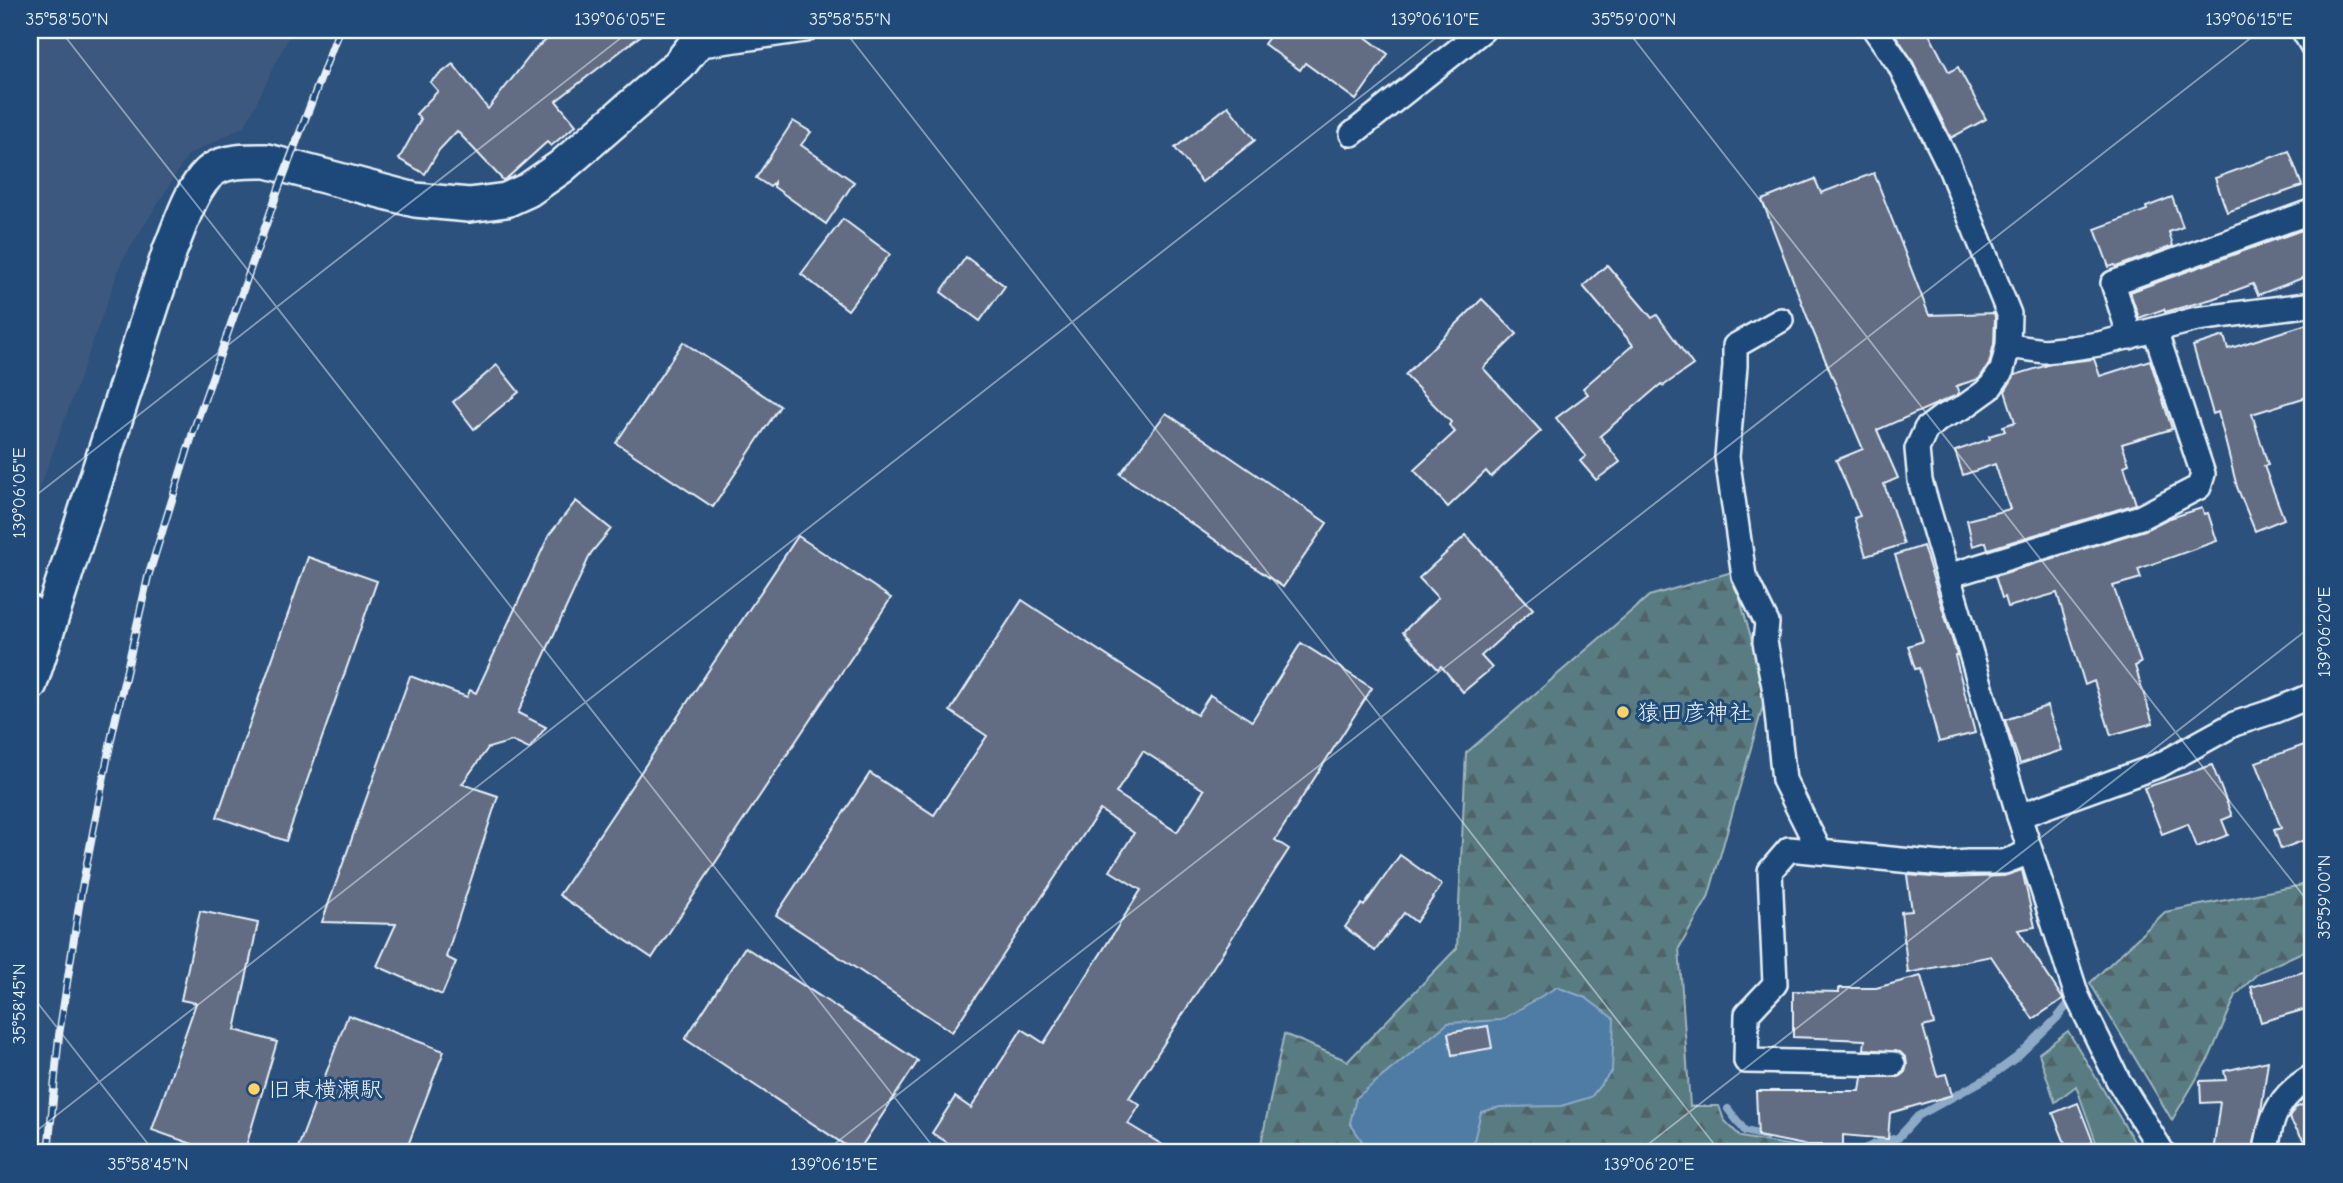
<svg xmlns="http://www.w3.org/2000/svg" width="2343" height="1183" font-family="'Comic Neue','Klee One',sans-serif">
<defs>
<pattern id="forest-firs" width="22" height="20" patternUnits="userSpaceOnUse" patternTransform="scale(1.75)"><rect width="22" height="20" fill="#587b81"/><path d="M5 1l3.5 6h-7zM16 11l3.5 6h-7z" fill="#506468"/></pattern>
</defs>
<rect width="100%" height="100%" fill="#2c517c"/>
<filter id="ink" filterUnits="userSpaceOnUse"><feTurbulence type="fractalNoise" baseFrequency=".0143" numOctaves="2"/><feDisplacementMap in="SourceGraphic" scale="14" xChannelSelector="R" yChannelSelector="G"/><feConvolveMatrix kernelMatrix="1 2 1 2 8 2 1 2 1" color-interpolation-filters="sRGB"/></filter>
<g filter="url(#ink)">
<!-- built -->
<polygon fill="#3c597e" points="30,30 292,30 245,126 188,155 122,261 30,515"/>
<!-- forest -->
<g fill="url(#forest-firs)" stroke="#a0b6bc" stroke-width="2">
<polygon points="1732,572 1767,692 1708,898 1679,948 1690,1106 1719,1106 1724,1120 1741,1137 1833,1153 1259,1153 1284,1034 1348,1061 1457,948 1466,753 1649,596"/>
<polygon points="2313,883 2313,947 2259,972 2236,995 2210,1056 2172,1120 2090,983 2165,912"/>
<polygon points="2068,1031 2141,1153 2100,1153 2076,1086 2055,1102 2039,1053"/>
</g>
<!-- water -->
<polygon fill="#507ba5" stroke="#8daac6" stroke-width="2" points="1557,987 1586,998 1614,1019 1612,1071 1591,1097 1561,1106 1500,1107 1481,1112 1471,1153 1370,1153 1350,1123 1356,1098 1448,1023 1501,1020"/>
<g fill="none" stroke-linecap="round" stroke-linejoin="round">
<!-- stream -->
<g stroke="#8daac6" stroke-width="8">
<polyline points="1728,1109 1745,1131 1766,1136"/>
<polyline points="1806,1143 1857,1152 1878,1143 1898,1138 1918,1116 1991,1076 2017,1057 2057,1018 2069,1003 2072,1009"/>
</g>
</g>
<!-- building -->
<g fill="#626c82" stroke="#e8f1f8" stroke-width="2" fill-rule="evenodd">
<polygon points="560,30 648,30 556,101 576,125 551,146 547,142 506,179 503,180 457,131 439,150 425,174 399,159 421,119 416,114 438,91 430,82 453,64 488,109 537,47"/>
<polygon points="1274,30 1356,30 1388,54 1356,100 1305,63 1300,70 1264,44"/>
<polygon points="1892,30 1927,30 1949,72 1958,67 1986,119 1951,138 1911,58"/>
<polygon points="1228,106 1255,140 1202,182 1175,148"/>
<polygon points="793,121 811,132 801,145 854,182 826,224 774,187 774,182 770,187 756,178"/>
<polygon points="2289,151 2302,186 2227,212 2215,178"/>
<polygon points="1874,173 1929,315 1994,313 1995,317 1994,344 1989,364 1979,379 1956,386 1959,393 1957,395 1877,430 1898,478 1884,484 1904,544 1866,556 1854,518 1860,516 1836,460 1863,449 1810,324 1762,200 1815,179 1821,193"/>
<polygon points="2172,197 2183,227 2169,232 2173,246 2116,267 2115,265 2109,267 2095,229 2147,210 2146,207"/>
<polygon points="843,219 890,254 848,310 801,274"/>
<polygon points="2313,226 2313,274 2258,295 2253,284 2212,299 2165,312 2164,309 2139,318 2130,292"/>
<polygon points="966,257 1005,286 980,321 941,292"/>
<polygon points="1607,265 1652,318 1657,315 1693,365 1663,386 1661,384 1600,436 1620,462 1596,480 1580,461 1586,456 1556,418 1588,394 1583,388 1633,345 1583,286"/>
<polygon points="1482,299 1517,334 1483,368 1541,431 1491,477 1486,471 1448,507 1414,470 1455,432 1449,425 1451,422 1405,375"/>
<polygon points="2313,322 2313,395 2252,414 2268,465 2264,466 2284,519 2255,531 2237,487 2218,412 2213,414 2193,346 2224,336 2228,349"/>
<polygon points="683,342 780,406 713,507 616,443"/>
<polygon points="2094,359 2100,376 2150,360 2172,429 2122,444 2129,464 2124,466 2136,504 1988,549 1986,542 1973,546 1967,520 2010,509 1995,464 1963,475 1955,451 1990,439 1989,436 2005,431 2003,426 2015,422 2005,391 2015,375 2051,364"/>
<polygon points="497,365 519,392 474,429 453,402"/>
<polygon points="1166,413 1327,523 1283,587 1120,474"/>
<polygon points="576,501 611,529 591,553 518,713 546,727 529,749 512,741 488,748 462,784 498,796 446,957 456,962 442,995 377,966 396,924 322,922 410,676 467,697 470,690 476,693 549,535"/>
<polygon points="2202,508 2204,514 2208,513 2217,541 2138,569 2141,578 2113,586 2141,663 2135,666 2153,723 2111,735 2094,681 2085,685 2057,593 2008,607 2005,597 2002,598 1995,576 2145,530 2167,519"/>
<polygon points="1466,535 1533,609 1481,656 1492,668 1463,692 1441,666 1438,669 1403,632 1438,598 1419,578"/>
<polygon points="798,536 891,598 652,958 559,895"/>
<polygon points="1923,546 1957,655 1955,656 1975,733 1939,742 1919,668 1915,669 1908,646 1923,641 1895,555"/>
<polygon points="308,557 377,581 286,841 217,817"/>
<path d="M1022,600L1197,715L1210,695L1252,721L1301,643L1372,688L1275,840L1289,849L1129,1098L1140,1105L1128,1124L1176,1153H964L932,1133L955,1097L971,1108L1022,1029L1044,1043L1141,890L1110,871L1134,833L1100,810L952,1032L776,915L870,773L934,815L987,736L950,711ZM1143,751L1204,790L1177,832L1116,793Z"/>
<polygon points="2047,706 2062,750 2020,764 2005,720"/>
<polygon points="2313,742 2313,837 2281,849 2274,830 2281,828 2256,762"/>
<polygon points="2212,765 2232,816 2222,820 2228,835 2197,847 2188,824 2162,834 2144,788"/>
<polygon points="1400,855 1442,885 1416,922 1404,913 1375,951 1345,927 1362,904 1364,906"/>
<polygon points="2022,870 2035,927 2018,930 2063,999 2033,1019 1991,956 1908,973 1901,912 1912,911 1907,875 1943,878 2004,876"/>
<polygon points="200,911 258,923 235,1030 277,1042 244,1153 218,1153 152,1130 196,1003 181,1000"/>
<polygon points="745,947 918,1061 857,1153 685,1039"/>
<polygon points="2310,970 2313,983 2313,1007 2261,1022 2251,987"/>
<polygon points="1921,976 1934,1024 1923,1027 1937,1076 1946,1074 1952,1095 1890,1113 1888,1139 1843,1135 1843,1145 1804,1145 1758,1136 1756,1091 1860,1091 1862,1077 1899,1077 1905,1072 1907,1065 1906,1058 1900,1052 1864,1049 1865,1040 1793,1037 1793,991 1839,992 1839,988 1876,988"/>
<polygon points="348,1015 444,1051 405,1153 296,1153"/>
<polygon points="1488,1026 1492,1048 1452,1055 1448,1033"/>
<polygon points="2268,1061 2261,1112 2252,1153 2213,1153 2220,1102 2201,1103 2200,1081 2226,1080 2224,1071"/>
<polygon points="2313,1100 2313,1153 2312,1153 2289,1118 2295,1108"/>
<polygon points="2078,1103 2093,1142 2089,1144 2093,1153 2069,1153 2053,1113"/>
</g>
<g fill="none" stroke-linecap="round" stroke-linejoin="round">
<defs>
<g id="street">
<polyline points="1875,30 1899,64 1948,163 2009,314 2008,346 2002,370 1989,389 1964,407 1942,417 1926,429 1917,449 1920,481 2019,816 2077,996 2118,1080 2163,1153"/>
<polyline points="2303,30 2313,47"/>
<polyline points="694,46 805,30"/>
<polyline points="1352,134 1483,30"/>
<polyline points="1781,320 1735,346 1735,366 1727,457 1744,576 1767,623 1765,642 1774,686 1784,780 1820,852"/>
<polyline points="2130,337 2113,283 2313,211"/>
<polyline points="2008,346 2044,351 2072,348 2099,344 2197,319 2313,304"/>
<polyline points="1948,576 2141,517 2199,487 2203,474 2155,330"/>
<polyline points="30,607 50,622"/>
<polyline points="2019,816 2160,765 2234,724 2274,711 2313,695"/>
<polyline points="1893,1064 1746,1061 1747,1014 1775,984 1770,871 1789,849 1942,864 1968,862 2004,862 2030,852"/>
<path d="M2266,1153C2270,1116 2280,1094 2313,1076"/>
</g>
<path id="secondary" d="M30,684L170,250C180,227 192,183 214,169C229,160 251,161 267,161L415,200L469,205L506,200L528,190L561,167L679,65L694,46L700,30"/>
</defs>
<!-- street casing -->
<use href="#street" stroke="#e8f1f8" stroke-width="28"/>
<!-- secondary casing -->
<use href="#secondary" stroke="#e8f1f8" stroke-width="38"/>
<!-- street -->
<use href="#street" stroke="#1f4a7a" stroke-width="23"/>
<!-- secondary -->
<use href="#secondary" stroke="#1f4a7a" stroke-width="33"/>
<defs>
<polyline id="rail" points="48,1153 59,1035 81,893 112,735 148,577 196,423 280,185 339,30"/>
</defs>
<!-- rail casing -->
<use href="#rail" stroke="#e8f1f8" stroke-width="8"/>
<!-- rail -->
<use href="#rail" stroke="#1f4a7a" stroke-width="5" stroke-dasharray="16" stroke-linecap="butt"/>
</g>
</g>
<!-- ticks -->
<path fill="none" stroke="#e8f1f8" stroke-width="2" stroke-opacity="0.45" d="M60,30L938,1153M844,30L1721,1153M1627,30L2313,908M30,500L631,30M30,993L155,1153M30,1136L1446,30M823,1153L2261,30M1637,1153L2313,625"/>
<!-- markers -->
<g fill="#ffd166" stroke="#1f4a7a" stroke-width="2.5">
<circle cx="1623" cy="712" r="7"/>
<circle cx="254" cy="1089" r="7"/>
</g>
<g text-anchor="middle" stroke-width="6" stroke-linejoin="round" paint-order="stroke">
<!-- poi labels -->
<g font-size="23" fill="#e8f1f8" stroke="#1f4a7a" text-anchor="start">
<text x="1637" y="720">猿田彦神社</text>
<text x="268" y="1097">旧東横瀬駅</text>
</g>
</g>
<!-- margin -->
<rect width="2343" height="1183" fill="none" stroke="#1f4a7a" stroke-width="77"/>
<rect x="38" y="38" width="2266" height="1106" fill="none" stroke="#e8f1f8" stroke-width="2.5"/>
<g font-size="18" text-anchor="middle" fill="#e8f1f8">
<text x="67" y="25">35°58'50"N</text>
<text x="620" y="25">139°06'05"E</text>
<text x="850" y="25">35°58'55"N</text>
<text x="1435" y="25">139°06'10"E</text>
<text x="1634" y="25">35°59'00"N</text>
<text x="2249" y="25">139°06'15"E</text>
<text transform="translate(19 493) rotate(-90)" y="6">139°06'05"E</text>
<text transform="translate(2324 632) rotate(-90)" y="6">139°06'20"E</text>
<text transform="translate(2324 897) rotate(-90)" y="6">35°59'00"N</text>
<text transform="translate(19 1004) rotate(-90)" y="6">35°58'45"N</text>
<text x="148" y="1170">35°58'45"N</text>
<text x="834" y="1170">139°06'15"E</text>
<text x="1649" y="1170">139°06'20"E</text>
</g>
</svg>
